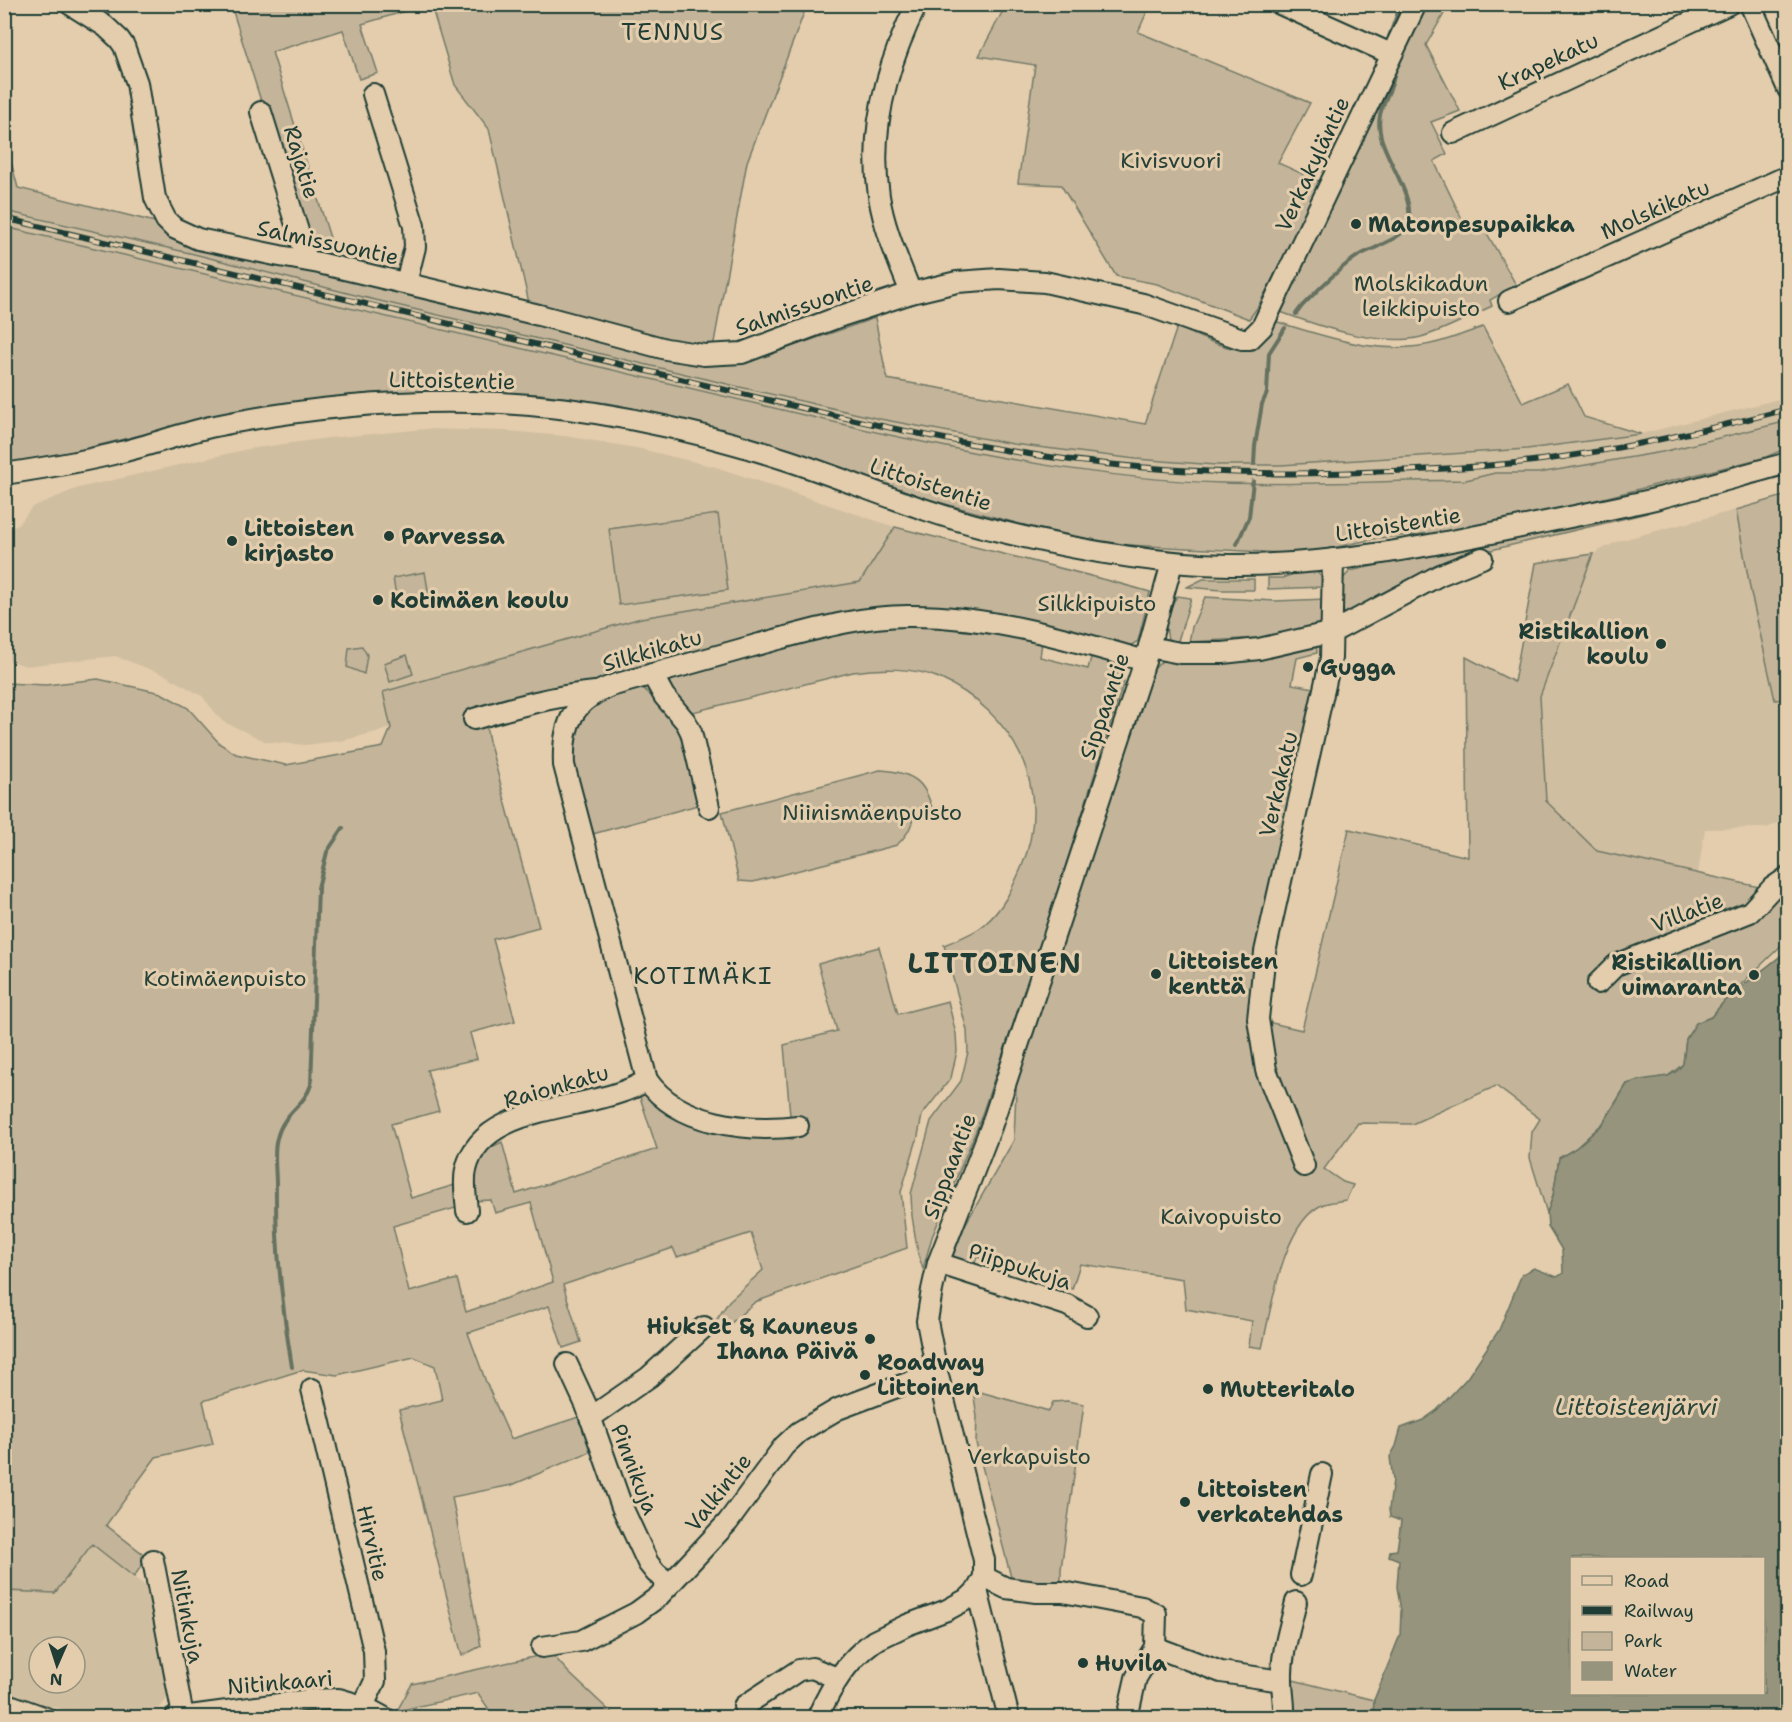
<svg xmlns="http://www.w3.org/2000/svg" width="1792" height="1722" font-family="'Shantell Sans',sans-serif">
<rect width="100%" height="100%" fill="#e4cdad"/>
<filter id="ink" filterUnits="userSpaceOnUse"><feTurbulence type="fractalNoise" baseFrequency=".0167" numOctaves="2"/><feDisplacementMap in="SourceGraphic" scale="12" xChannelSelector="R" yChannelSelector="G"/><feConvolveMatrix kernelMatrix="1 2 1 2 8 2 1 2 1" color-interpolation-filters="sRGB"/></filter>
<g filter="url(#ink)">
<!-- built -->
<g fill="#d0bea1" fill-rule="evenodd">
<polygon points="5,211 194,254 363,297 880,419 968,437 1062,450 1136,459 1216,465 1281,465 1527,449 1641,434 1787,397 1787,421 1662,452 1539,473 1495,473 1466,480 1221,483 1135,477 1062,468 963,451 363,313 5,227"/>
<polygon points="426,429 508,431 565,436 636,448 716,467 895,527 860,582 641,618 383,692 391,728 346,740 306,745 267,742 222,721 202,696 165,675 115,656 26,666 5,659 4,532 19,524 32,507 78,488 248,449 328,438"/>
<polygon points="1736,510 1751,593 1775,700 1787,699 1787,819 1767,828 1705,829 1698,873 1597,851 1546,801 1540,696 1593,554 1618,541"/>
<path d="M92,1544L148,1588L172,1693L159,1708L128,1712L64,1709L33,1703L5,1693V1591L56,1593ZM39,1647H75V1683H39Z"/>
</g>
<!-- green -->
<g fill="#c4b59a" stroke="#727967" stroke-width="1.5">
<polygon points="231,5 426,5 362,24 378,73 359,79 343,30 272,52 336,257 308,252"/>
<polygon points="431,5 807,5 747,162 713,348 675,342 529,303 489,129 455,85"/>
<polygon points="1006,5 1150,5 1138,32 1310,103 1278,163 1323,183 1257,308 1249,319 1157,284 1116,276 1061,185 1018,183 1035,65 979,56"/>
<path d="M1427,5H1449L1426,45L1460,111L1431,122L1447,154L1434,161L1465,225L1479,219L1516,285L1490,300L1492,306C1469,317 1446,330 1421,337C1378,347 1318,326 1278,311Z"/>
<path d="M4,136L18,188L155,222L167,234L293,266L695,361L723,364L750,361L875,318L887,379L1145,424L1177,327C1197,335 1239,359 1259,345C1266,339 1270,329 1274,321C1328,337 1382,358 1439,342C1454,338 1468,332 1483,327L1523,403L1568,384L1584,417L1641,434L1527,449L1281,465H1216L1136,459L1013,444L880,419L744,388L363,297L194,254L5,211Z"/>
<path d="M5,227L876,432C990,457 1104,479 1221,483C1302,485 1384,481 1466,480L1495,473H1539L1662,452L1788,421L1787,448L1766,457L1481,529L1378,538L1324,550L1284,553L1128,545L1069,537L908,494L757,441L666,416L647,414L619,405L540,394L456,392L363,394L244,410L5,468Z"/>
<polygon points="1787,495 1787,699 1775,700 1751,593 1736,510"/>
<polygon points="1650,508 1647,513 1445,561 1374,597 1368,605 1344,616 1341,581 1350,571 1548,528"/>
<polygon points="718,514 728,590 619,605 609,529"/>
<path d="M895,527C980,549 1066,568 1150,592L1138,641L1130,646L1031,624L929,610L652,667L483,709L489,741L539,927L493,939L515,1021L470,1033L477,1059L427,1070L439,1111L391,1124L411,1198L458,1184L459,1207L393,1226L409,1292L457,1279L466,1312L553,1282L531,1203L495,1213L491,1200L473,1201L470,1183L483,1151L502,1142L516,1194L657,1149L639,1094L648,1091L693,1122L792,1139L784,1045L837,1031L818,964L879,947L898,1014L948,1001L956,1034L957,1051L951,1078L922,1115L918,1136L901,1192L907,1248L755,1302L721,1332L713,1325L729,1301L763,1270L751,1233L677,1257L673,1248L563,1285L581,1342L563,1348L549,1306L468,1333L486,1382L511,1439L585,1415L603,1446L512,1485L452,1497L481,1646L462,1656L399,1410L442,1400L435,1366L414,1357L337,1375L302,1370L203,1401L213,1444L156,1457L106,1525L147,1557L134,1577L92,1544L55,1593L5,1591V683L46,685L98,679L161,693L188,708L220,744L236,754L286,765L383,747L391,728L383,692L641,618L860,582Z"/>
<path d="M1593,554L1540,696L1546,801L1597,851L1759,887L1787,878V940L1727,998L1711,1017L1696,1023L1686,1039L1683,1064L1668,1076L1627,1084L1603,1123L1576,1148L1559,1158L1553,1196L1547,1213L1530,1158L1532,1132L1540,1119L1496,1086L1412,1124L1358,1123L1324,1169L1343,1182L1353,1185L1346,1200C1339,1201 1330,1202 1324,1204C1283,1220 1271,1310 1262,1348L1249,1346L1252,1321L1186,1309L1183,1279L1080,1264L1072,1289L977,1257L974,1266L951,1261L966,1223L1014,1140L1017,1066L1146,685L1155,668L1162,661L1316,642L1317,653L1297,658L1292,684L1319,689L1263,1021L1302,1030L1349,829L1468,857L1466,657L1514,682L1536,563Z"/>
<polygon points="1302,571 1315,571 1323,578 1324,587 1268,589 1268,578 1282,578"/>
<polygon points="425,572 429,596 397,602 393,578"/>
<polygon points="1203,579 1254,579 1254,590 1221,590 1187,587"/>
<path d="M1177,596L1191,598L1177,644L1168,640C1164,619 1166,614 1177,596Z"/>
<polygon points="1205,597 1275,601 1326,599 1327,623 1258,638 1189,642 1192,627"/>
<path d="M889,620L961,624L1042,642L1040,657L1088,669L1092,654L1103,657L1124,681L1042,941L991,1088L978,1126L932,1237L923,1269L918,1254L912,1216L911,1194L931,1121L961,1081L968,1052L967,1030L944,945C958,939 974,934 985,924C1003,909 1013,887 1022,866C1054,788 1014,712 939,678C915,667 878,668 853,672L689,713L662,679Z"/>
<polygon points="362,646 367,655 364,674 347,667 349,648"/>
<polygon points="407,655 413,674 390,682 384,663"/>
<polygon points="643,688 681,725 705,803 589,835 568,743 577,716 606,694"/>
<path d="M880,770C915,772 928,783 934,818L914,812C912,827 908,834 897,845L753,882L739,881L722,812Z"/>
<polygon points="973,1390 1049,1411 1053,1402 1067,1401 1084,1404 1061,1569 1061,1587 1012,1581 976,1443 977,1417"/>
<polygon points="551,1653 569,1673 616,1717 494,1717 478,1693 397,1711 412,1684"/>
<polygon points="1285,1678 1374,1700 1373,1717 1273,1718 1273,1692"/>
</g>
<!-- water -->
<path fill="#96947d" stroke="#667160" stroke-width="1.5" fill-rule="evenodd" d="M1787,951V1717H1373L1374,1700L1400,1635L1401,1611L1397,1587L1399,1560L1389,1556L1390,1551L1397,1550L1401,1521L1390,1517L1389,1509L1393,1480L1390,1457L1396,1446L1401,1428L1423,1420L1437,1410L1467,1378L1499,1330L1522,1274L1534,1268L1557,1277L1563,1273L1562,1250L1548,1227L1547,1213L1553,1196L1559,1158L1576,1148L1603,1124L1627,1084L1640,1080L1668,1076L1677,1071L1683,1064L1686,1039L1696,1023L1711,1017L1727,998ZM1572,1558H1764V1694H1572Z"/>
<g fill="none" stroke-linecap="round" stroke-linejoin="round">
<!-- stream -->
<g stroke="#667160" stroke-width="4">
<polyline points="1389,37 1401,4"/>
<path d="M1296,314L1302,306C1318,290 1334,273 1352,260C1359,254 1369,251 1377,247C1386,242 1401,237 1406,227C1420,204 1386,160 1381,137C1373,106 1394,95 1395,68"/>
<polyline points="1254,464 1255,446 1262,404 1267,393 1269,353 1285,328"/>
<polyline points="1237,544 1249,517 1253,481"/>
<path d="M292,1367C282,1306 275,1246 276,1184C276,1169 273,1151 277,1138C284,1111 303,1108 311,1085L318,888L327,852L343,828"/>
</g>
<defs>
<g id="minor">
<polyline points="70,4 105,26 119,39 124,46 137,83 155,198 166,220 174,228 198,239 280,256 319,263 539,315 666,349 704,355 742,353 844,315 911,293 957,282 999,279 1045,282 1143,304 1242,339 1250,339 1262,327 1416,4"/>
<polyline points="1280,4 1391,54"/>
<polyline points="1750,4 1788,89"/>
<polyline points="373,94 414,226 415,247 406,283"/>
<polyline points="261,112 307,260"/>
<polyline points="1453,133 1729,4"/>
<path d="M911,293C899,262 884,229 879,196C869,130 887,64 917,4"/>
<polyline points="1509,301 1788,176"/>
<path d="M4,474C44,468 83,462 121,452C151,445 180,434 210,427C306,407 402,398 501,403C598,408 695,430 787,460C854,482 918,511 987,528C1066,548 1148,564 1230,565C1325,566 1420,548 1511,529C1559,519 1607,510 1655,499C1699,488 1743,475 1788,463"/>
<polyline points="1149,647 1180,653 1223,653 1259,649 1333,632 1440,575 1482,558"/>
<polyline points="652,674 664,696 686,722 691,732 709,807"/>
<path d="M474,719C514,707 553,696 595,692"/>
<polyline points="1598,983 1616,965 1750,912 1772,888 1788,877"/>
<path d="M798,1126C748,1132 678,1125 647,1080L564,765C562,723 574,699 614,685C663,671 711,658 760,644C809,631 860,615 912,616C991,616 1069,639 1145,661"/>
<polyline points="1304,1166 1266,1070 1258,1019 1265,952 1331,658 1333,559"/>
<path d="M467,1211C466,1197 463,1183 466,1170C481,1099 599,1113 647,1080"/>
<polyline points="938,1263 1067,1305 1087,1316"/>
<polyline points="567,1364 586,1405 622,1507 648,1563 656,1573 670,1584"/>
<polyline points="312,1389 374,1651 375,1681 363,1706"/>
<polyline points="590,1418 649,1377 704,1327"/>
<polyline points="153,1560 183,1716"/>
<polyline points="1301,1575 1322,1474"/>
<polyline points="984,1577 1006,1588 1036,1592 1063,1592 1142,1607 1156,1614 1155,1647"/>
<polyline points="977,1590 1009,1718"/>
<polyline points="542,1647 581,1641 636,1613 658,1597 728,1522 784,1446 799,1432 838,1409 937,1372"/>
<polyline points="1155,1647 1221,1672 1282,1681"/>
<polyline points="4,1703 46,1718"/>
<polyline points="744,1706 799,1670 812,1668 837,1678"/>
<polyline points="175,1718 309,1700 339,1699 363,1706 385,1718"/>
<path d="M817,1718C832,1686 845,1662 874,1641L907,1625L947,1610L969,1598L977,1590L984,1577V1560L937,1372L927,1321L932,1290L938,1263L991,1127L1145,661L1172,563"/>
<polyline points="1127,1718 1136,1678 1155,1647"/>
<path d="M1284,1718C1285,1705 1282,1693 1282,1680C1281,1654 1290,1628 1296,1602"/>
</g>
</defs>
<!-- minor casing -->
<use href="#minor" stroke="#1f3d34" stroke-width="24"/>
<!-- minor -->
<use href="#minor" stroke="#e4cdad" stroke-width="20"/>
<defs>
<path id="rail" d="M4,218C191,263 378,306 564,351C712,386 860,425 1010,451C1135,472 1265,477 1392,471C1447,469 1501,466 1556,458C1634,447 1711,429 1788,409"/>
</defs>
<!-- rail casing -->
<use href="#rail" stroke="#1f3d34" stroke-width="6"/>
<!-- rail -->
<use href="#rail" stroke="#e4cdad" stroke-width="4" stroke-dasharray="11" stroke-linecap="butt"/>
</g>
</g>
<!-- markers -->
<g fill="#1f3d34" stroke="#e4cdad" stroke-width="2">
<circle cx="1356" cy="224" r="6"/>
<circle cx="389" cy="536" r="6"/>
<circle cx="232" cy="541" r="6"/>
<circle cx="378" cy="600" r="6"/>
<circle cx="1661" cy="644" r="6"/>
<circle cx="1308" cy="667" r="6"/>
<circle cx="1156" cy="974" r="6"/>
<circle cx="1754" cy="975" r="6"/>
<circle cx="870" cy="1339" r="6"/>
<circle cx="865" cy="1375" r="6"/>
<circle cx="1208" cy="1389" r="6"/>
<circle cx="1185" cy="1502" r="6"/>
<circle cx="1083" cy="1663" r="6"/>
</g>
<g text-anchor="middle" stroke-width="6" stroke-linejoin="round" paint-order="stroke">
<!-- street labels -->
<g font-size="22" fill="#1f3d34" stroke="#e4cdad">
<text transform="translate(1548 61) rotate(-25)" y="8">Krapekatu</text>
<text transform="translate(302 162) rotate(73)" y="8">Rajatie</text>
<text transform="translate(1312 164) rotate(-65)" y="8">Verkakyläntie</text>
<text transform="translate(1655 209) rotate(-24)" y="8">Molskikatu</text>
<text transform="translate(328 242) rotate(12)" y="8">Salmissuontie</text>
<text transform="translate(804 305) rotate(-19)" y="8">Salmissuontie</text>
<text transform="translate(452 380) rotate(1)" y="8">Littoistentie</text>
<text transform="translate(931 484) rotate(18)" y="8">Littoistentie</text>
<text transform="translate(1398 524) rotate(-9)" y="8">Littoistentie</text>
<text transform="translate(652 650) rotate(-16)" y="8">Silkkikatu</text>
<text transform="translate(1104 706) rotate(-71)" y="8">Sippaantie</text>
<text transform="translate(1278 784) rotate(-77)" y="8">Verkakatu</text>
<text transform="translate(1687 912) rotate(-21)" y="8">Villatie</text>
<text transform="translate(556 1086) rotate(-16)" y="8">Raionkatu</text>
<text transform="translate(949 1166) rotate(-69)" y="8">Sippaantie</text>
<text transform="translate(1020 1266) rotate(18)" y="8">Piippukuja</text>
<text transform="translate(635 1469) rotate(69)" y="8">Pinnikuja</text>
<text transform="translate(718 1492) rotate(-52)" y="8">Valkintie</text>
<text transform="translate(373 1543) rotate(77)" y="8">Hirvitie</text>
<text transform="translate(188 1616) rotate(79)" y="8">Nitinkuja</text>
<text transform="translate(280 1682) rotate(-5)" y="8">Nitinkaari</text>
</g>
<!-- park labels -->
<g font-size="22" fill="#274339" stroke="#e4cdad">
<text x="1171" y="168">Kivisvuori</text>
<text x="1421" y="291">Molskikadun<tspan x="1421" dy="25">leikkipuisto</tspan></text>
<text x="1097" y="611">Silkkipuisto</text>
<text x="872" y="820">Niinismäenpuisto</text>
<text x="225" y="986">Kotimäenpuisto</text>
<text x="1221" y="1224">Kaivopuisto</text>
<text x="1029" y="1464">Verkapuisto</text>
</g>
<!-- poi labels -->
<g font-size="22" font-weight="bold" fill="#1f3d34" stroke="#e4cdad" text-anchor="start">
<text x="1368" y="232">Matonpesupaikka</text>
<text x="244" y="536">Littoisten<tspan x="244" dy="25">kirjasto</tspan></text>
<text x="401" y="544">Parvessa</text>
<text x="390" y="608">Kotimäen koulu</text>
<text x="1649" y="639" text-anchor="end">Ristikallion<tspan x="1649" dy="25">koulu</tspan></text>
<text x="1320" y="675">Gugga</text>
<text x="1168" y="969">Littoisten<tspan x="1168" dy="25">kenttä</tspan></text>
<text x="1742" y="970" text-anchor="end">Ristikallion<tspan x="1742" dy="25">uimaranta</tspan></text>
<text x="858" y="1334" text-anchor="end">Hiukset &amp; Kauneus<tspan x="858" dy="25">Ihana Päivä</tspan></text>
<text x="877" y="1370">Roadway<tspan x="877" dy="25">Littoinen</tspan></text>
<text x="1220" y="1397">Mutteritalo</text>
<text x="1197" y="1497">Littoisten<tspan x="1197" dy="25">verkatehdas</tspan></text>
<text x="1095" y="1671">Huvila</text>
</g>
<!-- neighbourhood labels -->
<g font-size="24" letter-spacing="1.5" fill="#1f3d34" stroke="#e4cdad">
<text x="673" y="40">TENNUS</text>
<text x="703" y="984">KOTIMÄKI</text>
</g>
<!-- water labels -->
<g font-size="24" font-style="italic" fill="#2b463b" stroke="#e4cdad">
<text x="1636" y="1415">Littoistenjärvi</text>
</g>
<!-- district labels -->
<g font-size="28" font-weight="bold" letter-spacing="1.5" fill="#1f3d34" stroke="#e4cdad">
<text x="995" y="973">LITTOINEN</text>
</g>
</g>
<!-- margin -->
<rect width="1792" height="1722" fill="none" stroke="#e4cdad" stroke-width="24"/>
<rect x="12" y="12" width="1768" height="1698" fill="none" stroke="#1f3d34" stroke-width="2" filter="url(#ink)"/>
<!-- legend -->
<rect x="1570" y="1557" width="195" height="138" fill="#e4cdad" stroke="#95937d" stroke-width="1.5"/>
<rect x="1582" y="1576" width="30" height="9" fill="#e4cdad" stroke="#95937d" stroke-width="1.5"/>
<text x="1624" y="1587" font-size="18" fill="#1f3d34">Road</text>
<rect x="1582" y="1606" width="30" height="9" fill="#1f3d34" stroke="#95937d" stroke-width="1.5"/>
<text x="1624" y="1617" font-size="18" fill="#1f3d34">Railway</text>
<rect x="1582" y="1632" width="30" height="18" fill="#c4b59a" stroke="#95937d" stroke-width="1.5"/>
<text x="1624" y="1647" font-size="18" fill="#1f3d34">Park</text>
<rect x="1582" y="1662" width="30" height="18" fill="#96947d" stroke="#95937d" stroke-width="1.5"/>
<text x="1624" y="1677" font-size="18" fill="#1f3d34">Water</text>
<!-- north arrow -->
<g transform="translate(57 1665) rotate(183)"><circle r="28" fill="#e4cdad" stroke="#95937d" stroke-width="1.5"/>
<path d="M0-4.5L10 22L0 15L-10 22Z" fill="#1f3d34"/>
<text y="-9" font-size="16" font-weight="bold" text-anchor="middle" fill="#1f3d34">N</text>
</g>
</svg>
